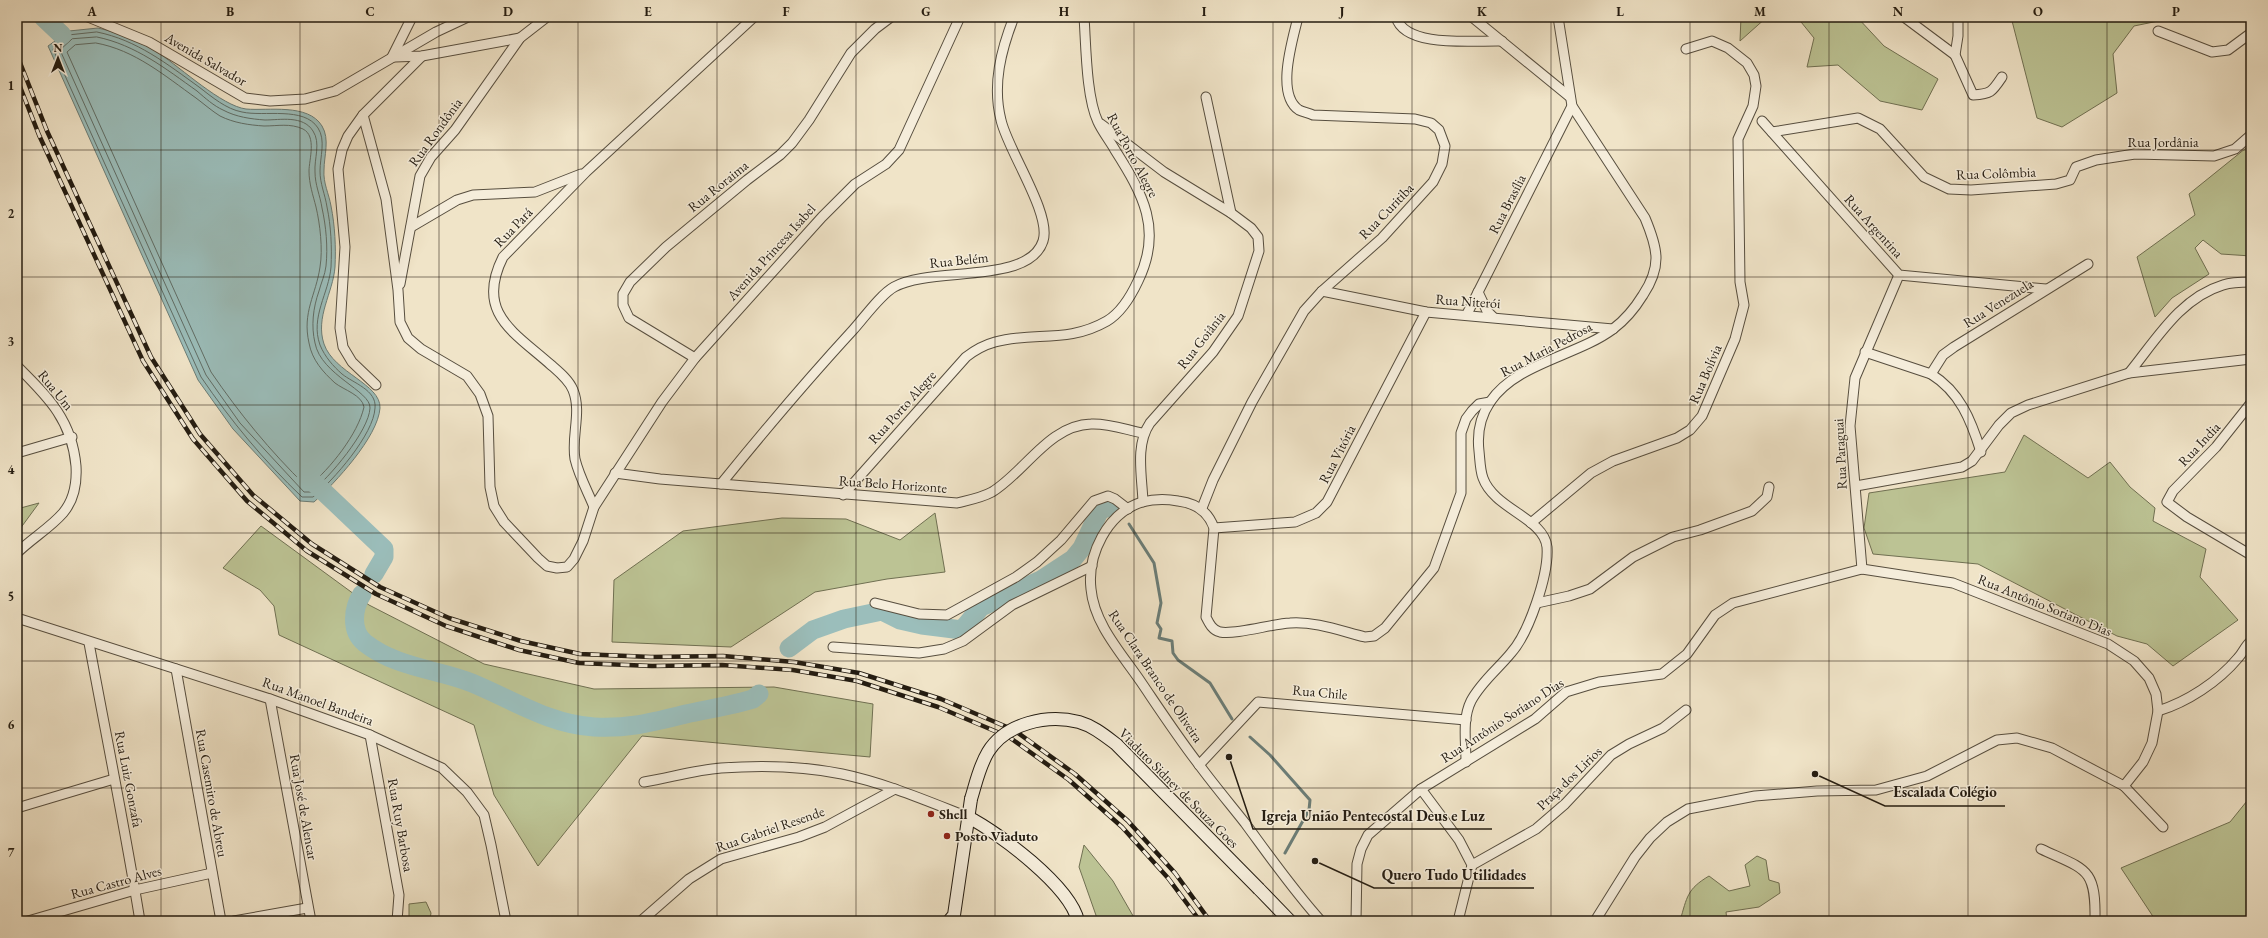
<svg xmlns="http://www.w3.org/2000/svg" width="2268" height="938" font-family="'EB Garamond',serif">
<rect width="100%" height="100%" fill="#f0e4c8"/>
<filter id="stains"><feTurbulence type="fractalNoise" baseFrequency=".005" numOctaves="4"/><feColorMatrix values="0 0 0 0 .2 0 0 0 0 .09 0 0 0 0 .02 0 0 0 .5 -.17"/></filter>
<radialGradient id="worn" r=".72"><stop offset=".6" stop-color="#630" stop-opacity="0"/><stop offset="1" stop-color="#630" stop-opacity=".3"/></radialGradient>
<!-- green -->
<g fill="#bcc394" stroke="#707052">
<polygon points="1741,17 1767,17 1740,41"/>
<polygon points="1797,17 1857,17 1884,46 1938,79 1922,110 1880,101 1838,65 1807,67 1814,38"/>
<polygon points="2011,17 2197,17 2173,18 2134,26 2113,54 2117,93 2062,127 2037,118"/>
<polygon points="2251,144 2251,256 2221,254 2203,240 2195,248 2209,274 2172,298 2155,317 2137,257 2195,215 2189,194"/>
<polygon points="2024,435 2088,478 2110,462 2130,487 2155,508 2153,521 2206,549 2200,577 2238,620 2173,666 2147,644 2117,636 1978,564 1873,554 1864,528 1869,493 2005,472"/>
<polygon points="39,503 17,533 17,509"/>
<polygon points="935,513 945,572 887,579 815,592 731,647 612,642 614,580 683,531 782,518 846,519 900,540"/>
<polygon points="261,526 369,605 484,664 594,689 774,687 873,704 870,757 642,736 538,866 494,795 474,725 279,635 274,606 260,590 223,568"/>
<polygon points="2251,796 2251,921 2156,921 2121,868 2230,822"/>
<polygon points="1084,845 1113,881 1136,921 1098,921 1079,867"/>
<path d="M1757,856L1766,860L1769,880L1779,883L1780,893L1759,907L1726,912L1727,921H1680C1687,897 1687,889 1709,876L1729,891L1750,886L1745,865Z"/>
<polygon points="426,902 431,913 430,919 409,918 409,904"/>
</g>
<!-- water -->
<path fill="#9bbebb" stroke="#6b7d77" d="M98,28C119,33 142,41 160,54C181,68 222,106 246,109C268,111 308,103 322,126C330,139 324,156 324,170C323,183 329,194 331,206C335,226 336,247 335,267C333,293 315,317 324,344C334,373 381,384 380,408C378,437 335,483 314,502L300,501L233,429L198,380L48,46L69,31Z"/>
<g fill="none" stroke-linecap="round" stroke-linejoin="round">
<!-- shore -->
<g stroke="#606d66" stroke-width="1">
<path d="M97,32C137,40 167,64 199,87C212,97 226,109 242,112C264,117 304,106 318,128C326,140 320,157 320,171C320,184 325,194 327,207C331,226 332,247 331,267C329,293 310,317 320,345C325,357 333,366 342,374C353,383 377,390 375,408C374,434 333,481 313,497H302C264,461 231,421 201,377L53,49L70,35Z"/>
<path d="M97,37C136,45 166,69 197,91C205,98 214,106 223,110C236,117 251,119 265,120C280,120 303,115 313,131C321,143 314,159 315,172C315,185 320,195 322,208C326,226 328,247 326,266C325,275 321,283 319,291C313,308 311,326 315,343C321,375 371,391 370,408C369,431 329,478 311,492H304L240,423L206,375L60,50L72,39Z"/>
<path d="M96,43C135,50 165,76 196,98C204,104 212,111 220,116C234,123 249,125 264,126C278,126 290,123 303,129C317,136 309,160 309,171C309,184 313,195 316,207C320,224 323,249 320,267C316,295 302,312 309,343C312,360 323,372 335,383C344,390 362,395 364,407C358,434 330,469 309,486H306C270,451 239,413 211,372L67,52L75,45Z"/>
</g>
<!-- stream -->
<g stroke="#6b7d77" stroke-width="3">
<polyline points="1129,524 1154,563 1161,603 1157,623 1161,629 1159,638 1172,641 1173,653 1178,660 1210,683 1232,719"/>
<polyline points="1250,737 1270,755 1310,800 1309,810 1285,853"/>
</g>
<!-- river -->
<g stroke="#9bbebb" stroke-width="19">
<polyline points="43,17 62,35"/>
<polyline points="306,475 384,549 384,557 374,574"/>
<path d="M362,594C353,608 350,631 365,643C397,668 437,669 472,683C513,700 549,724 594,727C628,729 653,722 686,714C704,710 723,707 742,702L753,699L759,694"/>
<polyline points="789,648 813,630 844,619 882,611 900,620 922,625 962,630 981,607 1041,580 1073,559 1082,548 1099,512 1104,508 1115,508"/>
</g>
<defs>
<g id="minor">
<polyline points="88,17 149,42 245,98 270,101 305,99 335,91 436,32 468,17"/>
<path d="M1396,17C1405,49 1476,40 1502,41"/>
<polyline points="1472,17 1570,97"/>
<polyline points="1904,17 1955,55"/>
<path d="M1958,17V36L1955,55L1973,95C1991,94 1992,92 2002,77"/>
<polyline points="2158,31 2212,52 2228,50 2251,33"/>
<polyline points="392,57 412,17"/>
<polyline points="395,57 422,56 520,38"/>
<polyline points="1206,97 1231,213"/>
<polyline points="363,115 386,199 398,290 400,322 408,338 421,349 467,376 480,394 488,416 490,487 494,506 504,522 538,558 547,566 557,568 567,567 574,559 583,541 594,507 662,402 695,358 822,217 855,184 886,164 899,150 960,17"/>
<polyline points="1762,121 1899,275 2046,289"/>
<path d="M1101,124L1164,172L1231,213L1251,228L1258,237L1259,251L1238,316L1213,352L1150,423C1135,445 1142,476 1143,502"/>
<polyline points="1772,132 1858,118 1880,129 1924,177 1949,189 1971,190 2056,184 2070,180 2076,167 2096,160 2135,154 2214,156 2235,149 2251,135"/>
<polyline points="411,227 457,200 473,195 535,192 581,174"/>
<polyline points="400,284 420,176 431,157 455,130 520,38 547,17"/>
<polyline points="1322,291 1426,312 1613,329"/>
<polyline points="1478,292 1487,311 1493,317"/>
<polyline points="1467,314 1572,106"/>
<path d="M1865,352L1931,374C1960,392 1971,420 1981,452"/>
<polyline points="695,358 629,318 623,305 623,294 630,282 666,247 747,180 780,155 792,143 809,120 851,53 875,29 891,17"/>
<path d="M17,366C48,397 72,420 76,466C77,483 74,500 63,513C50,528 31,539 17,553"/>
<path d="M2129,373C2156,340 2180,298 2223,285C2232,282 2242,282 2251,282"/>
<polyline points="1931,374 1943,355 1954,347 2088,264"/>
<polyline points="376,385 352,362 343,347 340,328 345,247 338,169 342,150 348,136 363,115 422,56"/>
<polyline points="2251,403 2216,447 2173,491 2167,502 2187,517 2251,555"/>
<polyline points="17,453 72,437"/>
<path d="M615,473L660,479L957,503C969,500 981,498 992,492C1025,472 1049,425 1091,424C1108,423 1127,430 1143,433"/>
<path d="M721,484C764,431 807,380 853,330C864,318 880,295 894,287C931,266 1029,285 1043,241C1052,214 1007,149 1001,120C992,85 1001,50 1014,17"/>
<polyline points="1856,486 1962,467 1972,461 1999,425 2011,413 2028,405 2129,373 2251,359"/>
<path d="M843,495L966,357C975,350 984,345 995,342C1034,331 1067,344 1107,321C1122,312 1131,296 1138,281C1163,230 1143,194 1115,150C1110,141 1102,131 1098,122C1086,97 1086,44 1084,17"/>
<path d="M594,507C588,492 579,476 575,459C571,436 582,412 573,390C569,380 559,372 551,365C514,332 475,313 503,257L586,172L754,17"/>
<path d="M1202,508L1213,480L1252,402L1304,311L1322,291L1382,238L1433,182L1442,164L1445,146L1439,130L1431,123L1415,119L1313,115C1309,113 1303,112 1299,110C1275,94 1293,39 1298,17"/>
<polyline points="1531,523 1591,473 1613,461 1677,438 1690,430 1702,416 1735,339 1744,305 1740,282 1738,139 1753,106 1756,86 1754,75 1747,63 1728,48 1712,41 1686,49"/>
<polyline points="1214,528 1295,522 1316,513 1327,502 1426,312"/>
<polyline points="1862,569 1850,426 1855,378 1899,275"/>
<polyline points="875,603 919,614 947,615 1016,577 1037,562 1061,540 1094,501 1108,496 1115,499 1128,509"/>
<polyline points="1537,603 1569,596 1590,589 1633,557 1673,537 1700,530 1752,511 1767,497 1769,487"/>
<polyline points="17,618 270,699 370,735 442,768 467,792 484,815 491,845 506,921"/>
<path d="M89,643C106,735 125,828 140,921"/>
<polyline points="833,647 919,653 944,649 963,641 1012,605 1092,566"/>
<polyline points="176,669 221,921"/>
<polyline points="270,699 311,921"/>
<path d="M2158,711C2187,702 2218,682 2238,658C2243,653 2245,646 2251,641"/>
<polyline points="370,735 399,895 397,921"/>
<path d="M1466,762C1466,742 1462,719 1471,701C1481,682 1498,669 1511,653C1529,633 1549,574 1547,547C1544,518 1494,509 1483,478C1480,470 1480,460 1479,451C1477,434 1480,417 1490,402C1516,363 1577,356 1613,329C1625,320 1635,308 1643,295C1662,266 1658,249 1645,218L1572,106L1558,17"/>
<polyline points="1199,765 1258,702 1466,720"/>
<path d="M644,782C669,778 695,770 721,768C761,765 803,766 842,774C885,783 927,801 968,817"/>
<polyline points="2124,786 2163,827"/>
<polyline points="1421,789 1459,840 1472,865 1458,921"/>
<polyline points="17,808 114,779"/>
<path d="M2041,849C2086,870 2096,867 2095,921"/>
<polyline points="1472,865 1536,829 1565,804 1611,755 1629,744 1663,728 1686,710"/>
<polyline points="28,921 135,890 212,873"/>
<polyline points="234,921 307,908"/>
<polyline points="641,921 689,879 721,859 799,837 825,827 895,789"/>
<path d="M1321,921C1293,890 1270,857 1245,823C1230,804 1214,785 1200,766C1179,739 1160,710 1141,682C1122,654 1094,624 1091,589C1087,555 1107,513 1142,502C1154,499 1167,499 1178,501C1196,503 1208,511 1214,528L1206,617C1209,623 1212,630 1220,632C1236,635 1271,624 1290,623C1314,621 1341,631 1365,637L1374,636L1385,628L1434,568L1461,493V433L1466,419L1472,411L1479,404L1490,402"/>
<polyline points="1356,921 1357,864 1361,849 1368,835 1421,789 1535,719 1566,692 1599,682 1662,674 1687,654 1715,615 1733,603 1862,569 1953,583 2108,644 2134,661 2149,678 2156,694 2158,711 2152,743 2143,762 2124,786 2052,748 2017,738 1997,740 1927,776 1876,790 1817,791 1755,796 1688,809 1667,822 1650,838 1635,857 1595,921"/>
</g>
<g id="secondary">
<path d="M968,817C999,833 1070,886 1078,921"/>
<polyline points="1259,889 1290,921"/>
<polyline points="949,921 954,915 971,799"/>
</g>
</defs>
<!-- minor casing -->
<use href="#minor" stroke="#574e3f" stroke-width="11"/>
<!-- secondary casing -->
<use href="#secondary" stroke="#241c11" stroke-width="14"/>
<!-- minor -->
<use href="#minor" stroke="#f5eddb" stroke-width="9"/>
<!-- secondary -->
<use href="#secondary" stroke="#f5eddb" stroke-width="12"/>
<defs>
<g id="rail">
<polyline points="17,55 47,131 151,357 200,434 253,495 312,544 380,587 449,618 521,641 580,654 651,657 723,656 794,662 859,673 941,699 1014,730 1075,774 1128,821 1175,873 1210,921"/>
<polyline points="17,79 39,135 143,361 193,439 247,501 307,551 376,594 446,626 519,650 579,663 652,666 722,665 793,670 857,681 938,707 1009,737 1069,780 1122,827 1168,878 1200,921"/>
</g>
</defs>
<!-- rail casing -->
<use href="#rail" stroke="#241c11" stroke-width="4.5"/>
<!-- rail -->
<use href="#rail" stroke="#f5eddb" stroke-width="3" stroke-dasharray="9" stroke-linecap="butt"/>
<defs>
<path id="secondary-bridge" d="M971,799C976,783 979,767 988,752C1006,723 1047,714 1079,722C1093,726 1104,735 1116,744L1259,889"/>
</defs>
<!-- secondary-bridge casing -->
<use href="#secondary-bridge" stroke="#241c11" stroke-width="14" stroke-linecap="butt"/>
<!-- secondary-bridge -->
<use href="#secondary-bridge" stroke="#f5eddb" stroke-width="12"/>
</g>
<!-- grid -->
<path fill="none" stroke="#241c11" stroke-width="1" stroke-opacity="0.55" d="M161,17V921M300,17V921M439,17V921M578,17V921M717,17V921M856,17V921M995,17V921M1134,17V921M1273,17V921M1412,17V921M1551,17V921M1690,17V921M1829,17V921M1968,17V921M2107,17V921M17,150H2251M17,277H2251M17,405H2251M17,533H2251M17,661H2251M17,788H2251"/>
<!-- markers -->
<g fill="#8f2418" stroke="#f5eddb" stroke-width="1.5">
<circle cx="931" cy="814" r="4"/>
<circle cx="947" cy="836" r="4"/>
</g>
<g text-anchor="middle" stroke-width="3" stroke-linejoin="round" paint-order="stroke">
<!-- street labels -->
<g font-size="14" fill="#241c11" stroke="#f5eddb">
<text transform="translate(206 59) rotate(30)" y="5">Avenida Salvador</text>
<text transform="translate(435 132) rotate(-54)" y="5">Rua Rondônia</text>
<text x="2163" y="147">Rua Jordânia</text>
<text transform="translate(1133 155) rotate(62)" y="5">Rua Porto Alegre</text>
<text transform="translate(1996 173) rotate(-2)" y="5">Rua Colômbia</text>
<text transform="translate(718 186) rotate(-39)" y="5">Rua Roraima</text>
<text transform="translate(1507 204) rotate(-63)" y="5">Rua Brasília</text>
<text transform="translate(1386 211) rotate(-46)" y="5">Rua Curitiba</text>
<text transform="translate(1874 226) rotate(48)" y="5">Rua Argentina</text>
<text transform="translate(513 227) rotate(-46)" y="5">Rua Pará</text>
<text transform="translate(771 252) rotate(-48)" y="5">Avenida Princesa Isabel</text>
<text transform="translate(959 260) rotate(-6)" y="5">Rua Belém</text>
<text transform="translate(1468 301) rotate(4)" y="5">Rua Niterói</text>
<text transform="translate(1998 303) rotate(-32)" y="5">Rua Venezuela</text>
<text transform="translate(1201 340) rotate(-52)" y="5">Rua Goiânia</text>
<text transform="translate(1546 349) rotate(-28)" y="5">Rua Maria Pedrosa</text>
<text transform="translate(1705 374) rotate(-67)" y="5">Rua Bolívia</text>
<text transform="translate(56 390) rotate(51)" y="5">Rua Um</text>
<text transform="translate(902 407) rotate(-48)" y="5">Rua Porto Alegre</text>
<text transform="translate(2199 444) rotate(-47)" y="5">Rua India</text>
<text transform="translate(1337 454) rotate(-63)" y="5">Rua Vitória</text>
<text transform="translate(1840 454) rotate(-93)" y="5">Rua Paraguai</text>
<text transform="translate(893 484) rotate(4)" y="5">Rua Belo Horizonte</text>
<text transform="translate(2045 605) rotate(22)" y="5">Rua Antônio Soriano Dias</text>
<text transform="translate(1156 676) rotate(56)" y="5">Rua Clara Branco de Oliveira</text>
<text transform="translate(1320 692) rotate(5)" y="5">Rua Chile</text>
<text transform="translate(318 701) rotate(20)" y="5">Rua Manoel Bandeira</text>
<text transform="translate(1502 720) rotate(-33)" y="5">Rua Antônio Soriano Dias</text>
<text transform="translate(1569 778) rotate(-44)" y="5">Praça dos Lirios</text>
<text transform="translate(129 779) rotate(79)" y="5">Rua Luiz Gonzafa</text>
<text transform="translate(1179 788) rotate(45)" y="5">Viaduto Sidney de Souza Goes</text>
<text transform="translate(212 793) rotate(80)" y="5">Rua Casemiro de Abreu</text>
<text transform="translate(304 807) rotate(80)" y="5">Rua José de Alencar</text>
<text transform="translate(401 825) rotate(80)" y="5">Rua Ruy Barbosa</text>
<text transform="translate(770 829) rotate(-19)" y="5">Rua Gabriel Resende</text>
<text transform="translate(116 882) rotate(-15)" y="5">Rua Castro Alves</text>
</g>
<!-- poi labels -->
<g font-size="14" font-weight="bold" fill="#241c11" stroke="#f5eddb" text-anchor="start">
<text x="939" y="819">Shell</text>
<text x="955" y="841">Posto Viaduto</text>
</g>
</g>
<!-- callouts -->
<path fill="none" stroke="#241c11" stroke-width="1.5" d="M1815 774L1885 806H2005M1229 757L1253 829H1492M1315 861L1374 888H1534"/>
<g fill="#241c11" stroke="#f5eddb" stroke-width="1.5">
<circle cx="1815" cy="774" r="4"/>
<circle cx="1229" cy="757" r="4"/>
<circle cx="1315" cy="861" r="4"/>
</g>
<g font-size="15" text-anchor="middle" font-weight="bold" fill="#241c11" stroke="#f5eddb" stroke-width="3" stroke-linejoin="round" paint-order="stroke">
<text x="1945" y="797">Escalada Colégio</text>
<text x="1373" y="821">Igreja União Pentecostal Deus e Luz</text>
<text x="1454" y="880">Quero Tudo Utilidades</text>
</g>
<!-- margin -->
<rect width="2268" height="938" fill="none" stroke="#f0e4c8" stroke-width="44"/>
<!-- north arrow -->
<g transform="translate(58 58)" stroke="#f5eddb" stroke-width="3" paint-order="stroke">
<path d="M0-3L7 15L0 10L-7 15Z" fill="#241c11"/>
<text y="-6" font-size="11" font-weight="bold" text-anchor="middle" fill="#241c11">N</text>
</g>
<rect x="22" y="22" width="2224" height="894" fill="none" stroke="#241c11" stroke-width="1.5"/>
<g font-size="13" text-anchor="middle" font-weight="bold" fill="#241c11">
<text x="92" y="16">A</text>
<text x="230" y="16">B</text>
<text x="370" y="16">C</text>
<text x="508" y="16">D</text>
<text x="648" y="16">E</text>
<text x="786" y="16">F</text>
<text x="926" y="16">G</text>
<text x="1064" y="16">H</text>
<text x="1204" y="16">I</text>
<text x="1342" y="16">J</text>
<text x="1482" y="16">K</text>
<text x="1620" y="16">L</text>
<text x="1760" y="16">M</text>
<text x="1898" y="16">N</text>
<text x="2038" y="16">O</text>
<text x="2176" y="16">P</text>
<text x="11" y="90">1</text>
<text x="11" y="218">2</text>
<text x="11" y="346">3</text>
<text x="11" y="474">4</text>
<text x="11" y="601">5</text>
<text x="11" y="729">6</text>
<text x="11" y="857">7</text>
</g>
<rect width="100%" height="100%" filter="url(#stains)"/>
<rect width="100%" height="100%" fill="url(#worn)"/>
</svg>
